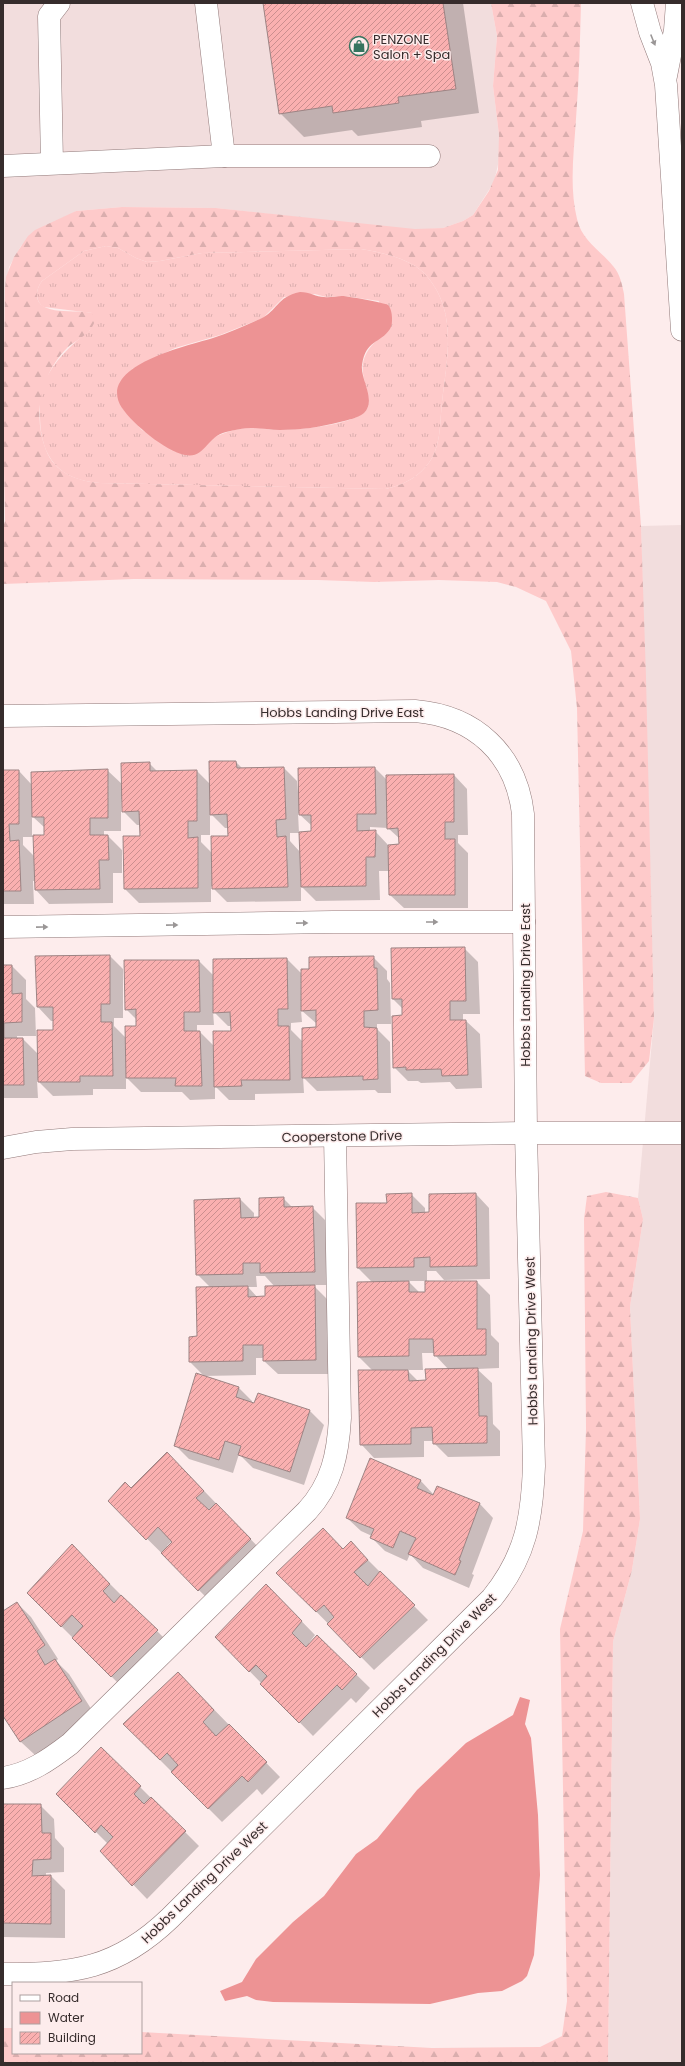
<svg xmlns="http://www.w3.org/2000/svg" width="685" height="2066" font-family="Poppins,sans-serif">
<defs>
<pattern id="grass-tufts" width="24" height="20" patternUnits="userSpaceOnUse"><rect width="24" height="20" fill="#fecaca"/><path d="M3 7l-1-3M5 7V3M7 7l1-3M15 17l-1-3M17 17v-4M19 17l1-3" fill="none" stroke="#daaeae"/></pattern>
<pattern id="forest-firs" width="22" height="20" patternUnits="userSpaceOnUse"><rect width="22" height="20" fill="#fecaca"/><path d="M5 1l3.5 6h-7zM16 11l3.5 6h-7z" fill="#daaeae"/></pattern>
<pattern id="building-hatch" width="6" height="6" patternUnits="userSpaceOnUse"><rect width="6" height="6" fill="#fab0b0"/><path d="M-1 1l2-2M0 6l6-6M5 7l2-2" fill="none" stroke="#cb8f8f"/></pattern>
</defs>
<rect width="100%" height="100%" fill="#fdecec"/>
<!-- built -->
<g fill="#f2dddd">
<polygon points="3,3 491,3 497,36 493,86 499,135 499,160 494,182 473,215 463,221 443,228 429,229 400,229 216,208 122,207 76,211 21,246 9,267 5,288 3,367"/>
<polygon points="682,525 682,2063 608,2063 613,1642 632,1570 640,1519 630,1307 643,1219 638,1198 654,1018 641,526"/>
</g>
<!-- grass -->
<path fill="url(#grass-tufts)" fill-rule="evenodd" d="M106,246L118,248L136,258L147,262L160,261L202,253L361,249C380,252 408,258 423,272C459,309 447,357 442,402C440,420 441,440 433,456C423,475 405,485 385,489L100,483C59,480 41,458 40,418C40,407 39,395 43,385C53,361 71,345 90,330L92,313L44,307C34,301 36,288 42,281L84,251ZM315,294L326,297L344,296L379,301L386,333C337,367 384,395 363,413C349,425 299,430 280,430C268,430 256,426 244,428C220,432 201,444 179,453L142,430L122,408L132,369L175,348L220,335L263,318L284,297Z"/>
<!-- forest -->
<g fill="url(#forest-firs)" fill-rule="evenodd">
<path d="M491,3H581C580,42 579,80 576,119C574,152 569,186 577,219C582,241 600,250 613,266C620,274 622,284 624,294L641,526L646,677L654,1018L649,1061L631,1083H601L585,1076L577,708L571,651L546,601L516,587L497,582L439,580L374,582L318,580L134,579L3,584V528L5,521L3,418L5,288L6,277L14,257L28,236L35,230L76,211L122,207L216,208L415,229L443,228L463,221L473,215L489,191L498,170L499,135L493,86L497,36ZM106,246L118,248L136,258L147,262L160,261L202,253L361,249C380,252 408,258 423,272C459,309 447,357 442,402C440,420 441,440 433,456C423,475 405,485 385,489L100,483C77,481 55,473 46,450C32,415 41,373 68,347C78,339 93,333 95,319L92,313C78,309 37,317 37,295C37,289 39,285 42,281L84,251Z"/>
<polygon points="606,1192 638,1198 643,1219 630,1307 640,1519 632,1570 613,1642 608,2063 3,2063 3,2028 13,2028 13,2053 141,2053 141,2032 432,2048 540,2047 562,2036 567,2001 560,1629 583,1531 586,1428 584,1219 587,1196"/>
</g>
<!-- water -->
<g fill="#ed9394">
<path d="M300,292C310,292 316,297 324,297C330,298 336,296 342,296C348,296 385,303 388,305C391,308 392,314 392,318C392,322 392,326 390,329C380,344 366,339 362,365C360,379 377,400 364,413C358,418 348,420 340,422C321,427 300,430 280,430C270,430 261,428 251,428C243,428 235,430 226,432C206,437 205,459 185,455C165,451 133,424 122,408C95,366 187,346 213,338C229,333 244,326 260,319C278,311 276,297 300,292Z"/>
<polygon points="520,1697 530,1700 525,1724 531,1738 538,1815 540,1875 534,1955 527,1976 522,1981 502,1991 478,1993 430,2004 273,2002 256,2000 247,1996 225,2001 220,1991 242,1982 256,1959 293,1922 324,1896 356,1854 377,1839 417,1790 466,1743 513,1715"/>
</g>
<!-- shadow -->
<g fill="#0003" fill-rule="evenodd">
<polygon points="264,3 463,3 479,113 421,121 422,127 358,136 352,130 304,137 280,113"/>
<path d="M236,762L242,768H284L297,781L298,792L375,768L387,780L454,775L467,789L468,835H458V843L468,853V908H404L390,895L389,871H379L380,900L316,901L301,886V901L227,902L211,886V902L139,903L125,889L141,837V825H137L123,811V799H121V831H104V836H108L122,850V873H113V903L49,904L36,890L35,881H33L34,904H3V771H19L32,785L107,770L123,785L149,763L158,772L197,771L211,785ZM210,813L225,828H229V837L212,853L201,842V835H210ZM298,813L312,826V832L299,833ZM32,816L45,828V836H32ZM370,827L388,828L400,839V845L389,846L375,831H370ZM290,833H300L301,853L290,841ZM23,837H34L35,857L23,845Z"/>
<polygon points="464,948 478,962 480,1014 463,1014 463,1021 466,1021 480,1034 482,1088 456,1089 450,1082 421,1083 418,1081 408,1081 394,1067 404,1016 403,1009 393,999"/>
<path d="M110,956L123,969V1018H114V1026L126,1038L137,1027V1020L126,1009L199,961L214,976L287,959L302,974L310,970L373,957L387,971V979L390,983L391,1024H377V1029L390,1042L391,1093H378L375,1090L317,1091L303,1077L304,1093L255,1094V1100H229L215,1086V1099L190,1100L182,1092H141L126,1077V1089H93V1095L53,1096L37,1080L38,1098H3V966H12L26,980V999L35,1008L36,1036H17V1039H23L38,1054L54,1031V1021H51L38,1007ZM301,1010L317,1024V1028L303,1042L291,1030V1023L302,1022ZM213,1011L228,1026H231L232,1032L215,1047L200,1032H197V1025H214Z"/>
<path d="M411,1194L425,1208V1213H430L476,1194L489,1208L490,1279L444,1280L436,1271H427V1282H477L490,1295L491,1335L499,1343V1368L477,1369L492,1383L493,1424L500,1431V1456L448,1457L434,1443V1441H424V1457L374,1458L361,1444L373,1371L359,1357L373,1283L358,1268L388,1204ZM408,1281H426V1293H420ZM422,1353H435V1355L449,1370L427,1381H418L407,1370H423Z"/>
<path d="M283,1198L293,1208L312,1207L326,1221L328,1285H313L328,1300L329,1374H278L264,1361V1358H256V1375L204,1376L190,1362L211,1288L197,1274L240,1199L254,1213V1219L260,1218ZM256,1276H265L275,1287L266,1297L258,1298L248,1287H257Z"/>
<polygon points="239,1388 252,1401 252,1403 255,1404 258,1394 310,1411 324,1425 304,1485 253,1468 239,1454 233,1473 189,1459 175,1445"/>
<path d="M181,1467L264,1553L213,1604L109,1501ZM172,1541L174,1542L169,1547L167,1546Z"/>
<polygon points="420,1480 434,1495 438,1487 480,1504 493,1518 472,1574 474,1575 469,1588 423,1568 410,1554 407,1561 385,1551 371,1537 372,1536 361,1531 347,1518"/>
<polygon points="323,1529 344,1550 364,1556 428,1620 374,1670 278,1573"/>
<polygon points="85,1559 171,1645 125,1690 28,1593"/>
<polygon points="280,1599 315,1635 309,1643 310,1644 317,1636 370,1688 356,1703 351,1698 313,1736 216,1637"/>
<polygon points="17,1603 31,1617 58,1659 56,1661 69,1674 95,1715 35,1755 21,1742 3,1714 3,1612"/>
<polygon points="192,1687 280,1777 262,1795 257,1789 222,1822 124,1724"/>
<polygon points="101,1748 199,1846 147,1899 101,1851 108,1844 58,1794"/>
<polygon points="3,1805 40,1805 54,1819 55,1838 64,1848 64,1872 46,1873 46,1876 51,1876 65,1890 65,1938 3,1937"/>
</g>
<!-- building -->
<g fill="url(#building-hatch)" stroke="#9d8484">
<polygon points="263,3 443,3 456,89 398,97 399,103 333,113 332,106 279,114"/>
<polygon points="209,761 236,761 237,768 284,767 286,819 276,820 277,837 286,836 288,887 212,889 211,836 228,836 227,814 210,815"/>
<polygon points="150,762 150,771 197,770 197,821 188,821 188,838 198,837 198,888 124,889 123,836 140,836 139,811 122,812 121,763"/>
<polygon points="375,767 376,814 357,814 357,831 376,830 375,857 366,857 366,886 301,887 299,832 311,831 311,815 299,815 298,768"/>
<polygon points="108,769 108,818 90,818 90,835 108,835 109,860 99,860 100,889 35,890 33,835 44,835 44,817 32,817 31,772"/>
<polygon points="3,770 19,770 19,824 9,824 10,841 19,840 21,891 3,891"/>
<polygon points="454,774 454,822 445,822 445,839 455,839 455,895 389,895 388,845 399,844 398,828 387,829 386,775"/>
<polygon points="465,947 466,1001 450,1001 450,1020 466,1020 468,1075 442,1076 441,1069 406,1070 406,1067 393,1068 392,1016 402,1015 402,999 392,999 391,948"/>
<polygon points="110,955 110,1004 101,1004 101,1022 112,1022 113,1076 80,1076 80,1082 38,1082 37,1030 53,1030 53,1007 37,1007 35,956"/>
<polygon points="374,956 374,968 377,968 378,1010 364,1011 364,1027 377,1028 378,1079 363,1080 363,1076 302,1078 302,1028 316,1027 316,1010 301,1011 301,969 309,969 309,957"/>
<polygon points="287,958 288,1009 278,1009 278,1026 289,1026 290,1080 241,1080 242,1086 214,1087 213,1031 231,1031 230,1012 213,1013 213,959"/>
<polygon points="124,960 199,960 200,1012 184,1012 184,1031 200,1031 202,1086 175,1086 176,1078 126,1078 125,1026 136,1026 136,1009 125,1010"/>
<polygon points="3,965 12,965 12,994 22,993 22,1022 4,1023 4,1038 23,1038 24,1085 3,1085"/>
<polygon points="412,1193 412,1213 429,1212 429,1194 476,1193 477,1266 430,1267 430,1257 414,1258 414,1267 357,1268 356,1203 387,1203 386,1194"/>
<polygon points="284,1197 284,1207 313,1206 315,1272 260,1273 260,1263 243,1263 243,1274 196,1275 194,1200 240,1198 241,1218 259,1217 259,1198"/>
<polygon points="409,1281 409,1292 425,1292 425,1281 477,1281 477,1329 486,1329 486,1355 434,1356 433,1339 409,1339 409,1356 358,1357 357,1282"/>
<polygon points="315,1285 316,1360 263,1361 263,1345 243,1345 243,1361 189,1362 189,1337 197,1336 196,1287 248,1286 248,1297 265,1296 265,1286"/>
<polygon points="478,1368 479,1416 487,1416 487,1443 433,1444 432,1427 411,1428 411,1444 360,1445 358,1370 408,1370 409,1381 426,1380 425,1369"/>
<polygon points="196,1373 239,1387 236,1397 254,1403 258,1393 310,1410 290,1472 238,1455 241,1446 225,1441 219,1460 174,1446"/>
<polygon points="167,1452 204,1491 196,1498 209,1510 216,1503 251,1539 198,1591 161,1553 172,1542 158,1527 146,1540 108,1501 125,1482 131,1488"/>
<polygon points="370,1458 421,1480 417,1488 433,1495 437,1486 480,1503 459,1560 461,1561 455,1575 408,1554 416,1538 400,1531 393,1548 370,1538 374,1529 346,1518"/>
<polygon points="323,1528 343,1549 351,1541 368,1560 354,1572 368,1586 380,1571 415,1605 360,1658 327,1624 334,1617 324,1605 316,1612 276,1573"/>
<polygon points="72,1544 110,1584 103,1591 114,1603 121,1595 158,1630 111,1677 72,1638 83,1626 72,1615 61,1627 27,1593"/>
<polygon points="266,1584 302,1621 292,1633 306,1647 317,1635 357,1674 342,1690 337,1685 299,1723 260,1684 267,1676 256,1665 249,1672 215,1637"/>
<polygon points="17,1602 45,1645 37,1651 45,1665 55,1659 82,1701 20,1742 3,1716 3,1611"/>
<polygon points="178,1672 214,1710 203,1722 216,1736 229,1724 267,1762 248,1782 242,1776 208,1809 171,1772 178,1765 167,1753 160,1760 123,1724"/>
<polygon points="101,1747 141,1786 134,1794 144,1804 151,1797 186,1831 132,1886 100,1851 113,1837 101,1825 95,1833 56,1794"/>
<polygon points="3,1804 41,1804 42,1833 51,1833 51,1859 33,1860 32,1876 51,1875 51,1924 3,1923"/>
</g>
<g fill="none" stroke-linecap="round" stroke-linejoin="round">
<defs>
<g id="minor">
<polyline points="206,3 224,156"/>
<polyline points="642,3 650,32 662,63 666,85 682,330"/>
<polyline points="666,76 675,30 677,3"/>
<polyline points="52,163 49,16 59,3"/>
<polyline points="3,166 224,156 429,156"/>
<path d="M3,716L415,711C475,716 516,754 523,814L526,1133L534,1466C532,1519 526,1556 492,1598L170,1918C117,1969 74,1974 3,1974"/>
<polyline points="3,927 333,922 524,922"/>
<polyline points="3,1148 36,1142 72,1139 526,1133 682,1133"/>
<path d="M3,1778C29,1774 49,1760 70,1744L307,1511C332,1484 338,1454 340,1418L335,1136"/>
</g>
</defs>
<!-- minor casing -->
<use href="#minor" stroke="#917979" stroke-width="23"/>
<!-- minor -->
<use href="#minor" stroke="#fff" stroke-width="22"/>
</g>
<!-- one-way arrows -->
<defs><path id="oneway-solid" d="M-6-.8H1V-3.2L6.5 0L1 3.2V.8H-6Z"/></defs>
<g fill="#9a9696">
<use href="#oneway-solid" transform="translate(653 40) rotate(68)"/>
<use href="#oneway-solid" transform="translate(432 922)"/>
<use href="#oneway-solid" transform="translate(302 923) rotate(-1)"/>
<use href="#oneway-solid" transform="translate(172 925) rotate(-1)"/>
<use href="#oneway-solid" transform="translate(42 927) rotate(-1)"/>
</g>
<!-- icons -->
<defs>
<symbol id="shop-ring" viewBox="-11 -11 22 22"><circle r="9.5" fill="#fdecec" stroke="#37745f" stroke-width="1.5"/><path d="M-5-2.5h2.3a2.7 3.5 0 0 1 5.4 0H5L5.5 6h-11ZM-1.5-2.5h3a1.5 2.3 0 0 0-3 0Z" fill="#37745f"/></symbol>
</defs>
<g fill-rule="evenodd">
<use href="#shop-ring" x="348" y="35" width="22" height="22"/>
</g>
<g text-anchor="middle" stroke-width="3" stroke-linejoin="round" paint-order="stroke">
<!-- poi labels -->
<g font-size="13" fill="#362c2c" stroke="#fdecec" text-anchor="start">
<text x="373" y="44">PENZONE<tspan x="373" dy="15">Salon + Spa</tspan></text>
</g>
<!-- street labels -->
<g font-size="13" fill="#362c2c" stroke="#fdecec">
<text x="342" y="717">Hobbs Landing Drive East</text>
<text transform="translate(525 985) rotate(-90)" y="5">Hobbs Landing Drive East</text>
<text transform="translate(342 1136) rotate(-1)" y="5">Cooperstone Drive</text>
<text transform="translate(531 1341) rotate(-91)" y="5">Hobbs Landing Drive West</text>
<text transform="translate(434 1655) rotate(-45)" y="5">Hobbs Landing Drive West</text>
<text transform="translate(204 1882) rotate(-44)" y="5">Hobbs Landing Drive West</text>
</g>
</g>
<!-- border -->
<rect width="685" height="2066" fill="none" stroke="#362c2c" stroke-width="8"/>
<!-- legend -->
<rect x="12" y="1982" width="130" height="72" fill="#fdecec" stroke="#ad9f9f"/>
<rect x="20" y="1995" width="20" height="6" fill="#ffffff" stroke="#ad9f9f"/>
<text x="48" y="2002" font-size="12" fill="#362c2c">Road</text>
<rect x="20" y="2012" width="20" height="12" fill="#ed9394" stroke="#ad9f9f"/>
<text x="48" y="2022" font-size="12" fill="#362c2c">Water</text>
<rect x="20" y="2032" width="20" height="12" fill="url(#building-hatch)" stroke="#ad9f9f"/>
<text x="48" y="2042" font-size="12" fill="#362c2c">Building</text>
</svg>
